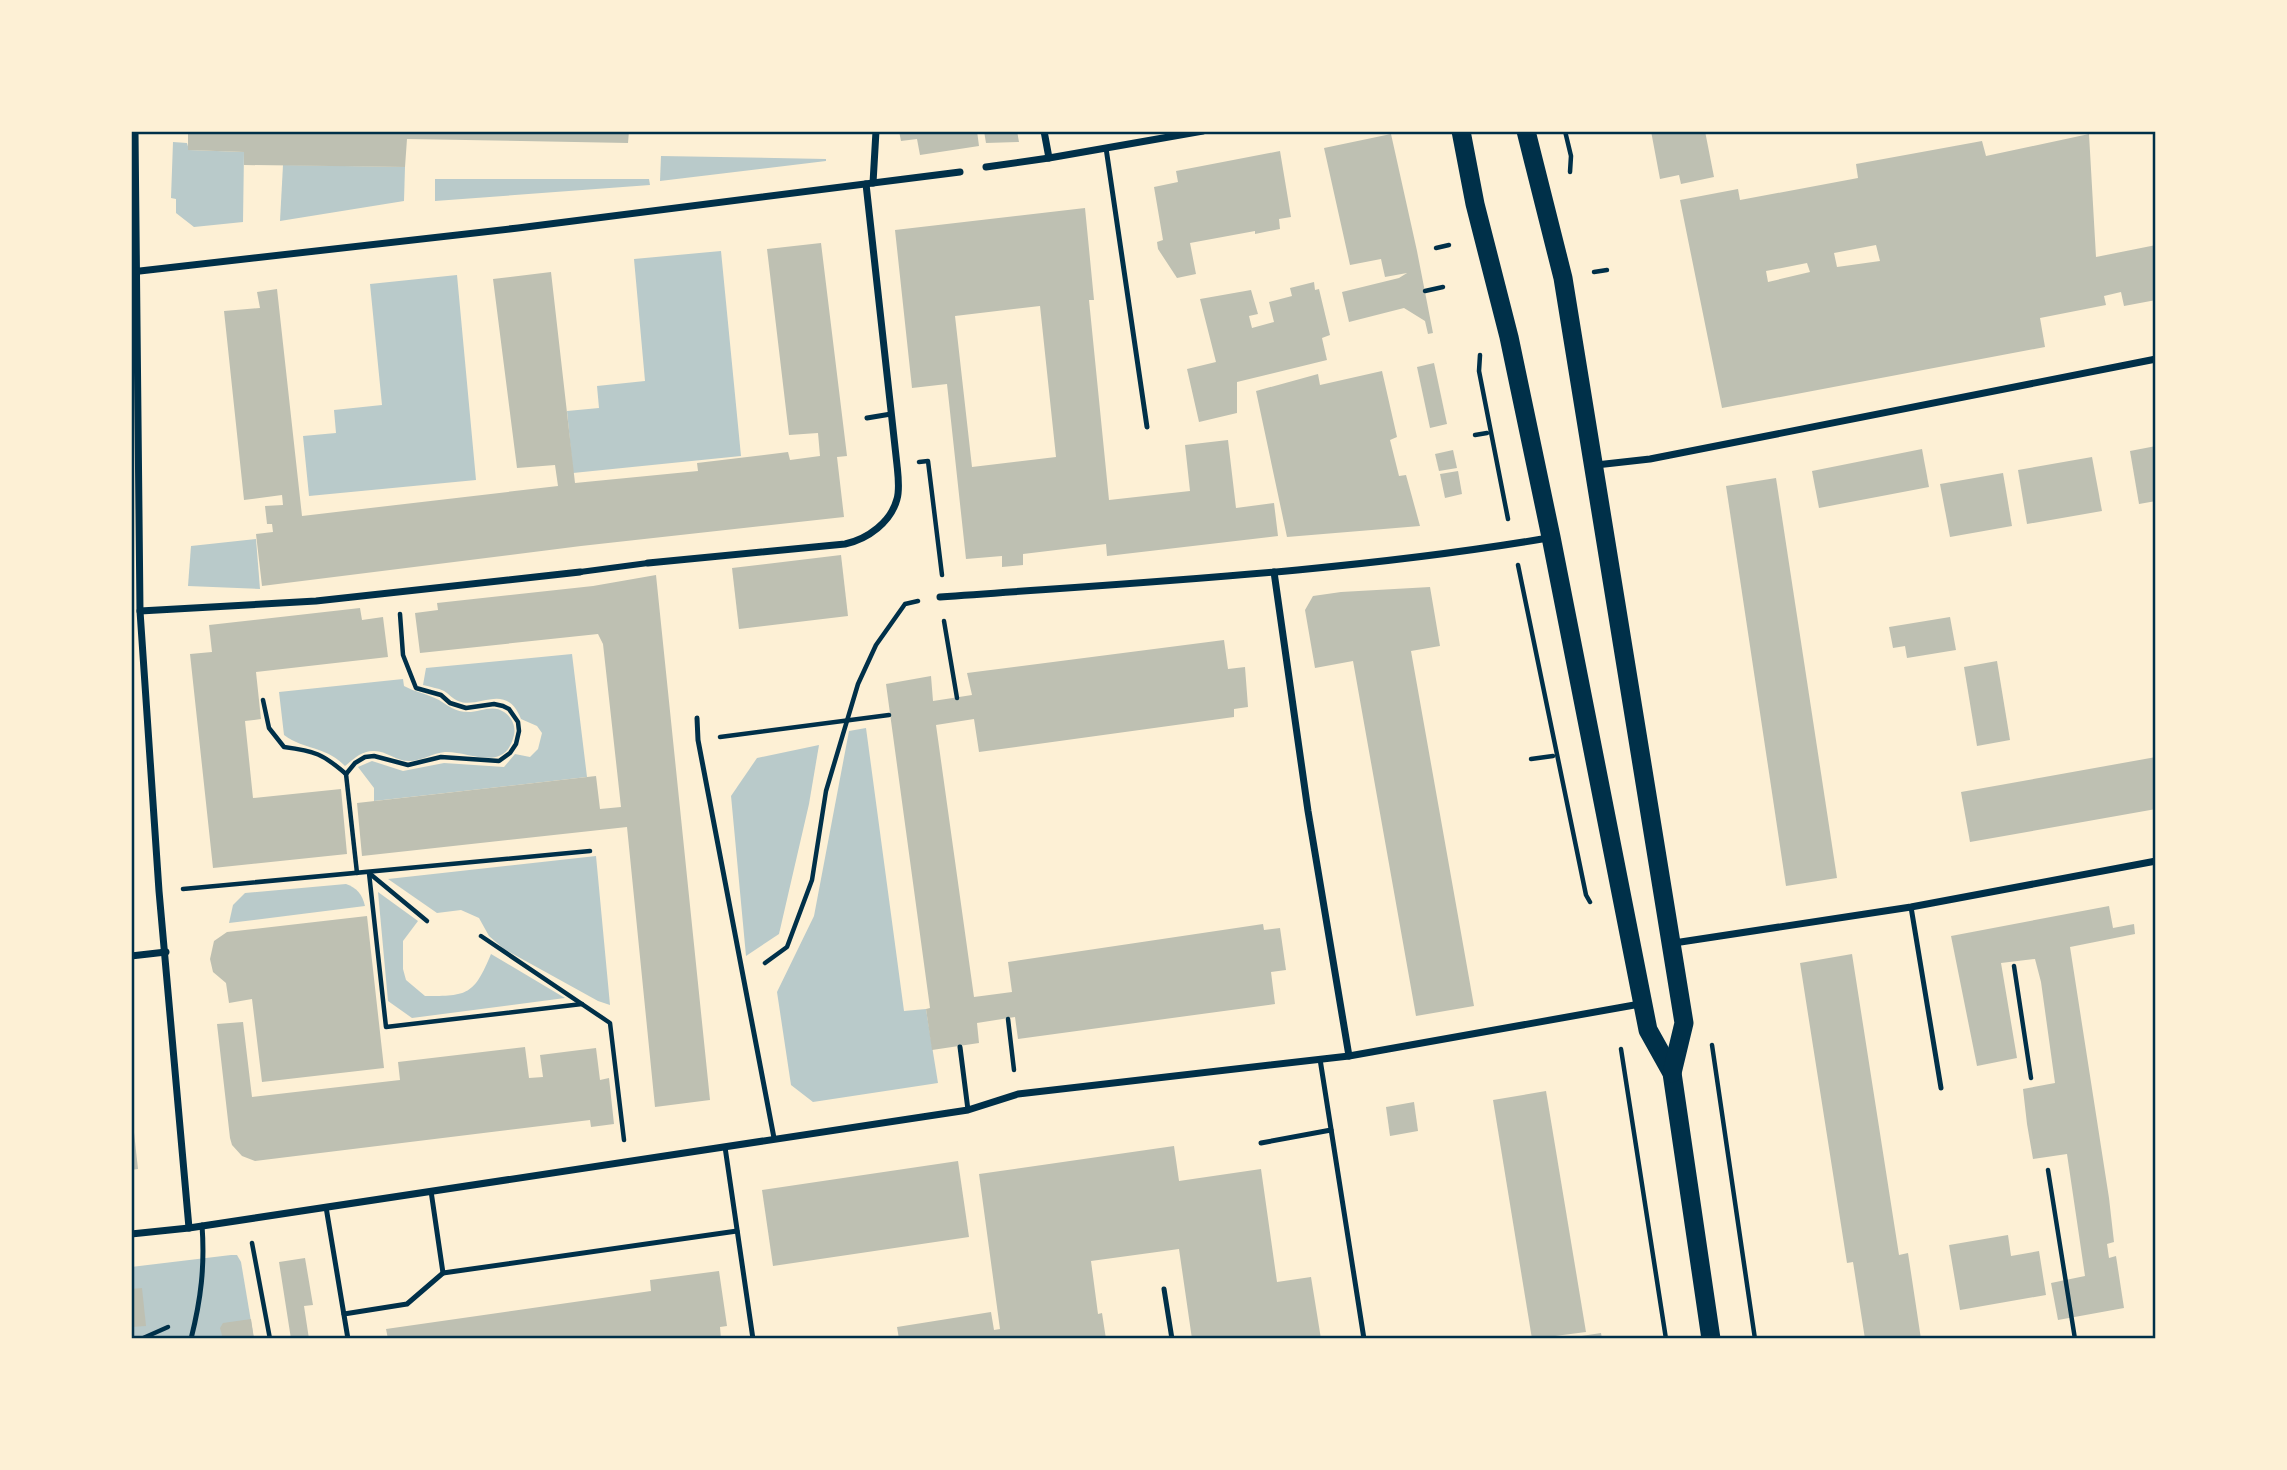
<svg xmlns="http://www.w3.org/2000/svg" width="2287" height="1470" font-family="Literata,serif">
<rect width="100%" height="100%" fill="#fdf0d5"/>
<!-- green -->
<g fill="#b9caca">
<polygon points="173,142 187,143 189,150 244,152 243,222 194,227 176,213 176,199 171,198"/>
<polygon points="661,156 826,159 826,161 660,181"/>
<polygon points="283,165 405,167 404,201 280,221"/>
<polygon points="435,179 649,179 650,185 435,201"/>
<polygon points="721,251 741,456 573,473 567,411 599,408 597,386 645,381 634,259"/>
<polygon points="457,275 476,480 309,496 303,436 336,433 334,410 382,405 370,284"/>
<polygon points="256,539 260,589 188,586 191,546"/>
<path d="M572,654L587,777L374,801V788L358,767L372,761L403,771L444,763L504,767L515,754L530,757L538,749L542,733L537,726L521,719C506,681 479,710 458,701C453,699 449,694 444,691C438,688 430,687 423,685L426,668Z"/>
<path d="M403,679L404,686C415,692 428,694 439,700C449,706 455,712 468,712C480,712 493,704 504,712C512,717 516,727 514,735C505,774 470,751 445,752C433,753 421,761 409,761C396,761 385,750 373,751C361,751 354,759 345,766C324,745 306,751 284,735L279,692Z"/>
<polygon points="866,728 904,1011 926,1009 938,1083 813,1102 791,1085 777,992 814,916 849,731"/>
<polygon points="819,745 809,804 779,934 746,956 731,796 757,758"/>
<polygon points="596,856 610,1005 598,1001 504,949 489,936 479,918 461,910 437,913 388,879"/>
<path d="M346,884C357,888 362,894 365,906L229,923L233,905L245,893Z"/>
<path d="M378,892L418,921L403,941V969L406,980L425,996C468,996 474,995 491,954L565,998L412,1018L388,1001Z"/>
<polygon points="231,1255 237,1255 241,1262 254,1339 131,1339 131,1267"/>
</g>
<!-- building -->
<g fill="#bec0b2" fill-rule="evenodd">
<polygon points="188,131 629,131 628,143 407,139 405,167 244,165 244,152 188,150"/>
<polygon points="899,131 977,131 979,146 920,155 917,139 901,141"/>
<polygon points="984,131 1017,131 1019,142 986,143"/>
<polygon points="1651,131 1705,131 1714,177 1681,184 1679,175 1660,179"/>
<polygon points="1391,134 1417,251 1433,333 1428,334 1425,321 1404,308 1349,322 1342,292 1399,278 1407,273 1385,277 1381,259 1350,265 1324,148"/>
<path d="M2089,134L2096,257L2156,245V300L2124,306L2121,292L2104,296L2106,305L2040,318L2045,347L1722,408L1680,200L1738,189L1740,200L1858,178L1856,164L1982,141L1986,156ZM1876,245L1880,261L1837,267L1834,253ZM1807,263L1810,272L1768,282L1766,271Z"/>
<polygon points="1280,151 1291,217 1279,219 1280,229 1255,234 1255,231 1190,243 1196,274 1177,278 1158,249 1157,242 1163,240 1154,187 1178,182 1176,171"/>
<path d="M1085,208L1094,300H1089L1109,500L1190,491L1185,445L1228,440L1236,508L1274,503L1278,536L1107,556L1106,544L1023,554V565L1002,567V556L966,559L947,384L912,388L895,230ZM1040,306L1056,457L972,467L955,316Z"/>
<polygon points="821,243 847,456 837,457 844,517 581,546 262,586 256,534 273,532 272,524 267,524 265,506 283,505 282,495 244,500 224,311 260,308 257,292 277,289 302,516 558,486 555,465 517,468 493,279 551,272 575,483 698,471 697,463 788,452 790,460 820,456 818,433 789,435 767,249"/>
<polygon points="1314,282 1315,290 1319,289 1330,335 1322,338 1327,360 1237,382 1237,413 1199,422 1187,369 1216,362 1200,299 1251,290 1258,314 1249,316 1252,328 1274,322 1269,302 1292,296 1290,288"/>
<polygon points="1434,363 1447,424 1430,428 1417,367"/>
<polygon points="1382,371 1397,437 1390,440 1399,476 1406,475 1420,526 1287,537 1256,391 1318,374 1320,385"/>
<polygon points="2156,446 2156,501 2139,504 2130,451"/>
<polygon points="1922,449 1929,487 1819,508 1812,471"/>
<polygon points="1453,450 1457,468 1439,471 1435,454"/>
<polygon points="2092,457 2102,511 2027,524 2018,470"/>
<polygon points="1458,471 1462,494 1445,498 1440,474"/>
<polygon points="2003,473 2012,526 1950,537 1940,484"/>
<polygon points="1776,478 1837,878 1786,886 1726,486"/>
<polygon points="841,555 848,616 739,629 732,568"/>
<polygon points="656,575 710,1100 655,1107 627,827 362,856 357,803 596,776 600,809 621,807 603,644 598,634 420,653 415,613 438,610 437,603 593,586"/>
<polygon points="1430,587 1440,646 1411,651 1474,1006 1416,1016 1353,661 1315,668 1305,610 1313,596 1341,592"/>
<polygon points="360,608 362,620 383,617 388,657 256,672 261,719 245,721 253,798 341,789 347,854 213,868 190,654 212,652 209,625"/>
<polygon points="1950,617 1956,650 1907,658 1905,646 1893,648 1889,627"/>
<polygon points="1224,640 1228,669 1245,667 1248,707 1234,709 1234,717 979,752 974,719 936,725 974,997 1012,992 1008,962 1263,924 1264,930 1280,928 1286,970 1271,972 1275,1004 1018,1039 1015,1017 977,1023 979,1043 932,1050 926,1009 930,1008 886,684 931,676 933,701 972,695 967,673"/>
<polygon points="1997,661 2010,740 1977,746 1964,667"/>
<polygon points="2156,757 2156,809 1970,842 1961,792"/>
<polygon points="2109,906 2113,928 2134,924 2135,934 2070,947 2109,1198 2114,1242 2107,1244 2109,1258 2116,1256 2124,1308 2058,1320 2051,1283 2085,1276 2067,1154 2033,1159 2027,1124 2023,1089 2055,1083 2041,982 2035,959 2001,963 2017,1058 1977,1066 1951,936"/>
<polygon points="367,916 384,1068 262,1082 252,999 229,1003 226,983 213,972 210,959 214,941 227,932"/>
<polygon points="1852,954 1899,1255 1908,1253 1921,1339 1865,1339 1853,1262 1847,1263 1800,963"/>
<polygon points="243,1022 252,1097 400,1080 398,1062 525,1047 529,1078 543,1077 540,1055 596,1048 600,1080 609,1078 614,1124 591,1127 590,1120 255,1161 242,1156 232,1145 230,1138 217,1024"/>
<polygon points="1546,1091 1586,1332 1532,1339 1493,1100"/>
<polygon points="1414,1102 1418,1131 1390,1136 1386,1107"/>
<polygon points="133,1123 138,1169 131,1170 131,1124"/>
<polygon points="1174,1146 1179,1181 1261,1169 1277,1282 1311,1277 1321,1339 1192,1339 1179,1249 1091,1261 1098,1314 1102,1313 1106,1339 899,1339 897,1327 991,1312 994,1330 1000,1329 979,1174"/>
<polygon points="958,1161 969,1237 773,1266 762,1190"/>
<polygon points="2008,1235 2011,1256 2039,1251 2046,1295 1960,1310 1949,1245"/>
<polygon points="305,1258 313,1305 304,1306 309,1339 291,1339 279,1262"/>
<polygon points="719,1271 727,1326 720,1327 721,1339 388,1339 386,1329 651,1291 650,1280"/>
<polygon points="142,1288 146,1326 131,1327 131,1289"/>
<polygon points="251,1319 254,1339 223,1339 220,1328 223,1323"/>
<polygon points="1601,1333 1602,1339 1575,1339 1575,1337"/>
</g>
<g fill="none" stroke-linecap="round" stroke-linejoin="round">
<!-- path -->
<g stroke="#003049" stroke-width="4.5">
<polyline points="1565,131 1571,156 1570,172"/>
<polyline points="1436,248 1449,245"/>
<polyline points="1594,272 1607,270"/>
<polyline points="1425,291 1443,287"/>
<polyline points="1480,355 1479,371 1508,519"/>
<polyline points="1475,435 1487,433"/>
<polyline points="919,462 928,461 942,575"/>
<polyline points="1518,565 1586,895 1590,902"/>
<polyline points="944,621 957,698"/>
<path d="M263,700L269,728L284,747C315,751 323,754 346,774"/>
<polyline points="720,737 889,715"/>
<polyline points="1531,759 1553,756"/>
<polyline points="346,774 355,763 365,757 374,756 408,765 441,757 499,761 510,753 516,744 519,731 518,722 509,709 503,706 494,704 466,708 450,703 441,695 416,688 403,655 400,614"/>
<polyline points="346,774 357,873"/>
<polyline points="369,873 386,1027 582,1004"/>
<polyline points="369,873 427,921"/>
<polyline points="183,889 590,851"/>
<polyline points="481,936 610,1023 624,1140"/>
<polyline points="765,963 787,947 812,880 826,791 858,684 876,645 905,604 918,601"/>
<polyline points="2014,966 2031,1078"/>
<polyline points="1008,1019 1014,1070"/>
<polyline points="1712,1045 1755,1339"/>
<polyline points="1621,1049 1666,1339"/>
<polyline points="2048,1170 2075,1339"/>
<polyline points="252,1243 270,1339"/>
<polyline points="141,1339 168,1327"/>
</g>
<!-- service -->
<g stroke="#003049" stroke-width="5">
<polyline points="1106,148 1147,427"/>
<polyline points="867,418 891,414"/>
<polyline points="697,718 698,740 774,1138"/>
<polyline points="1911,907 1941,1088"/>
<polyline points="960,1047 968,1110"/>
<polyline points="1320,1059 1364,1339"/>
<polyline points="1261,1143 1331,1130"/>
<polyline points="725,1147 753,1339"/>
<polyline points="431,1191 443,1273 737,1231"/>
<polyline points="326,1207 348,1339"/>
<polyline points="1164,1289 1172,1339"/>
<polyline points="344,1314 407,1304 443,1273"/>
<path d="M191,1339C201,1299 205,1266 202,1225"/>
</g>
<!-- pedestrian -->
<polyline stroke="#003049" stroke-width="6" points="580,572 648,563"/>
<!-- minor -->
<g stroke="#003049" stroke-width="7">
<polyline points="135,131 140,611 159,891 189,1228"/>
<polyline points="1044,131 1049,158"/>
<polyline points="986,167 1049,158 1203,131"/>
<polyline points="873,183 876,131"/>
<polyline points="131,272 518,228 960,172"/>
<polyline points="1596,465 1650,459 2156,359"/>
<path d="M648,563L845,544C868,539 891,522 897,499C900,489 898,475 897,465L866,184"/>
<polyline points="1274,572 1308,811 1349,1056"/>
<path d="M940,597C1143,582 1347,572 1548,538"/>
<polyline points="140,611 316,601 580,572"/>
<polyline points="1674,943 1911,907 2156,861"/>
<polyline points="131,956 166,952"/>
<polyline points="131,1234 189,1228 968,1110 1018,1094 1349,1056 1640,1004"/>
</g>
<!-- trunk -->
<g stroke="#003049" stroke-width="19">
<polyline points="1461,131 1475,204 1509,337 1551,537 1648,1030 1672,1073 1711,1339"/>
<polyline points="1526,131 1563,278 1684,1023 1672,1073"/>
</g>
</g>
<!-- border -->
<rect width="2287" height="1470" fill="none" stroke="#fdf0d5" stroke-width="266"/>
<rect x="133" y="133" width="2021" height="1204" fill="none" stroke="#003049" stroke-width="2.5"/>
</svg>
